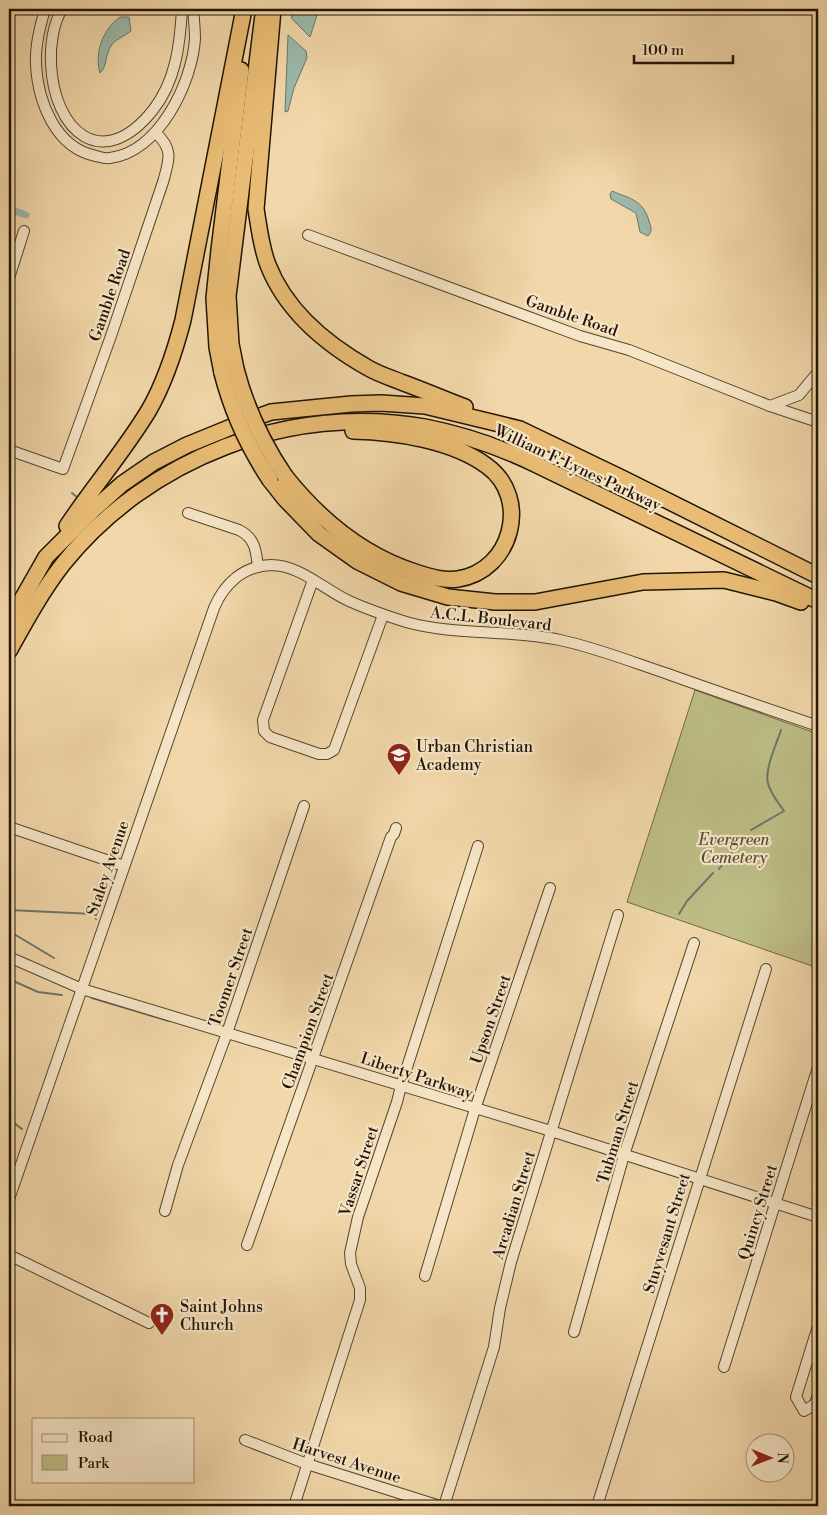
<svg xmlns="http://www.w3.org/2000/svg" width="827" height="1515" font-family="'Libre Bodoni',serif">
<rect width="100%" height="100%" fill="#f1d7a9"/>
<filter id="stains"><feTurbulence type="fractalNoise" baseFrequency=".004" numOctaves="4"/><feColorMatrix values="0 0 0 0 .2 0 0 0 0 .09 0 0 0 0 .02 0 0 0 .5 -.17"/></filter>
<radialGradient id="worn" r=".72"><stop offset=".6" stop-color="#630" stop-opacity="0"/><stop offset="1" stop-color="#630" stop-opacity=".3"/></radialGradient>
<!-- green -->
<polygon fill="#bdbd86" stroke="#6f6846" points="695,690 818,734 818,968 627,902"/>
<!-- water -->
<g fill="#9bb9ac" stroke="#6a776a">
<polygon points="290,9 319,9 310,37 292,19"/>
<path d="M120,17H129L131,31C125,36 114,40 111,46C105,55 107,67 100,73C94,53 103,29 120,17Z"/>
<polygon points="288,35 306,51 307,58 294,88 288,111 285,112"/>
<path d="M612,191C631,199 643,200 649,221C651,227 653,231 648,236L640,232L636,213L611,199L610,194Z"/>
</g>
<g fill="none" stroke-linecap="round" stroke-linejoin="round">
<!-- stream -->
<g stroke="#6a776a" stroke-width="2">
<polyline points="72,493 78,498"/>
<path d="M751,830L784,811C778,802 770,793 768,783C764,770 777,743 781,730"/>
<polyline points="719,869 744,836"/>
<polyline points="9,910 94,914 96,919"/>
<polyline points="679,914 687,901 713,873"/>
<polyline points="9,931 54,958"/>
<polyline points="9,979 38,992 62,995"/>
<polyline points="92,998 169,1021"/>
<path d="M9,1119C14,1120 16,1126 22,1129"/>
</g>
<!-- canal -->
<polyline stroke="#9bb9ac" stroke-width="7" points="9,209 26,215"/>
<defs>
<g id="minor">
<path d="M45,9C40,27 35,45 36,65C38,101 55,148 96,156C100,157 106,159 110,158C159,152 192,83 195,39C195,29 194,19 193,9"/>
<path d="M62,9C53,24 50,46 51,64C54,131 102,174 153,110C176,81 180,44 182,9"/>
<polyline points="308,235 580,336 629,350 770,406 799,395 818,372"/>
<polyline points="9,278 24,231"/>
<polyline points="770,406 818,422"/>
<path d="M9,450L63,469L111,336L163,182C169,160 174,150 156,133"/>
<path d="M188,513L239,530C255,538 256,550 258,567"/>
<polyline points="313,580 263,720 264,731 270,737 319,754 327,754 334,750 383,615"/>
<polyline points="9,827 124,866"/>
<polyline points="9,957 82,989 551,1131 818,1217"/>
<path d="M9,1199L214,608C224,584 243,566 271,565C300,565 323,589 349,601C367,609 387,616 406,622C456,636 509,629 560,640C597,648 632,662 668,674C718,692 768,709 818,726"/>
<polyline points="165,1211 178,1165 227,1033 304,806"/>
<polyline points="247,1245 391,837 394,834 396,828"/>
<polyline points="9,1255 149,1323"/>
<polyline points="425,1276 475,1109 550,888"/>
<polyline points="818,1326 796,1397 804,1411 815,1404 818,1395"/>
<polyline points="574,1332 624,1155 694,943"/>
<polyline points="724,1367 818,1067"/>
<polyline points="245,1440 307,1464 440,1506"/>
<polyline points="294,1506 360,1300 360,1288 351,1264 350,1253 358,1217 397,1102 401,1086 478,846"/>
<polyline points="444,1506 494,1347 500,1308 511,1262 618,915"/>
<polyline points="597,1506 766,969"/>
</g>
<g id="highway">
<path d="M273,9L256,209C259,227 261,247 268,265C286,311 327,345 370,369C379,374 391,378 401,382C423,390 444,399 465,407"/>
<polyline points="236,369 231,344 228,296 263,15"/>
<polyline points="222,373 217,347 214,298 219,250 241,70"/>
<path d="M285,476C320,520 363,556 418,573C431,577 444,581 458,579C512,571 531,498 487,466C452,440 395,432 353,431"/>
<polyline points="270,480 285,499 319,534 357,561 401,583 448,597 495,602 535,602 643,582 724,580 776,593 801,602"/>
<path d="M67,526C93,487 125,450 149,410C165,382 175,351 183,320L244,9"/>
<polyline points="9,622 46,557 93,510 122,484 154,462 187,445 241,423 271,412 351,404 381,403 425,406 520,429 624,479 818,576"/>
<path d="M9,651C25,622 42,591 63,564C148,458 290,403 425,427C465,435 503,448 539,466L818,601"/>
</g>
</defs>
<!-- minor casing -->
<use href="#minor" stroke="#55452f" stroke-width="12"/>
<!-- highway casing -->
<use href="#highway" stroke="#211406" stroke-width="18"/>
<!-- minor -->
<use href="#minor" stroke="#f6e5c7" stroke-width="10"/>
<!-- highway -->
<use href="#highway" stroke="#e8bc74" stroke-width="15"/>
<defs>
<g id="highway-bridge">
<path d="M236,369C246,408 262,442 285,476"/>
<path d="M222,373C232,412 248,447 270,480"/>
</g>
</defs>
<!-- highway-bridge casing -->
<use href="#highway-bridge" stroke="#211406" stroke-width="18" stroke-linecap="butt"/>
<!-- highway-bridge -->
<use href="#highway-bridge" stroke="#e8bc74" stroke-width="15"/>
</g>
<!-- icons -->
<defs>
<symbol id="school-pin" viewBox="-11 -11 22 30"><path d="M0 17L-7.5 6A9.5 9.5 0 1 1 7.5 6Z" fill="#8f2418" stroke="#f6e5c7"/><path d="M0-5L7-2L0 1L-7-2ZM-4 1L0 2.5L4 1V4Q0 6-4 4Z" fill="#fff"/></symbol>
<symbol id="church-pin" viewBox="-11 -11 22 30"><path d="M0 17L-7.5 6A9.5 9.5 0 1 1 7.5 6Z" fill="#8f2418" stroke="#f6e5c7"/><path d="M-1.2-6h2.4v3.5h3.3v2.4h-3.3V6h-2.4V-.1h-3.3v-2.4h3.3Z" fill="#fff"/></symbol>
</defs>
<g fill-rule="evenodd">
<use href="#school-pin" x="385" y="741" width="28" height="38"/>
<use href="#church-pin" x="148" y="1301" width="28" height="38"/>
</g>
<g text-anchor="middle" stroke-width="4.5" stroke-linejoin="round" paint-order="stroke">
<!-- street labels -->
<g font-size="16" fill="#211406" stroke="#f6e5c7">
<text transform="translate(109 295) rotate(-71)" y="6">Gamble Road</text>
<text transform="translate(572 315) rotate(19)" y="6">Gamble Road</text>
<text transform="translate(578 467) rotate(25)" y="6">William F. Lynes Parkway</text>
<text transform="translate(491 618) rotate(6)" y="6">A.C.L. Boulevard</text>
<text transform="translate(107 868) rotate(-71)" y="6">Staley Avenue</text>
<text transform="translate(230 977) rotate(-71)" y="6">Toomer Street</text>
<text transform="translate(490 1019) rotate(-71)" y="6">Upson Street</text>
<text transform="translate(307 1031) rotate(-70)" y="6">Champion Street</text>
<text transform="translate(417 1075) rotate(18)" y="6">Liberty Parkway</text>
<text transform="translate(617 1132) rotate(-73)" y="6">Tubman Street</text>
<text transform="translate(358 1171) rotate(-72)" y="6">Vassar Street</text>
<text transform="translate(513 1205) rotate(-73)" y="6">Arcadian Street</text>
<text transform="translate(757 1212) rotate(-73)" y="6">Quincy Street</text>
<text transform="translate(666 1233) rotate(-73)" y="6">Stuyvesant Street</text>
<text transform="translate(347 1460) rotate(18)" y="6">Harvest Avenue</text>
</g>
<!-- poi labels -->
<g font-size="16" fill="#211406" stroke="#f6e5c7" text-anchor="start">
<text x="416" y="752">Urban Christian<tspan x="416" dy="18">Academy</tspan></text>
<text x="180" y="1312">Saint Johns<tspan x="180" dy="18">Church</tspan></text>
</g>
<!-- park labels -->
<g font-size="16" font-style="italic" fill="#584f33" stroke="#f6e5c7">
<text x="734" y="845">Evergreen<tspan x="734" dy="18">Cemetery</tspan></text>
</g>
</g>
<!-- margin -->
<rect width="827" height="1515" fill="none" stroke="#f1d7a9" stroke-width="30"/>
<rect x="10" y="10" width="807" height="1495" fill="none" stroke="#211406" stroke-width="2.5"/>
<rect x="15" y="15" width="797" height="1485" fill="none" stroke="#211406"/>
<!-- legend -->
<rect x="32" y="1418" width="162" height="65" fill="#f6e5c7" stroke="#a1917a"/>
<rect x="42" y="1434" width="25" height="8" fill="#f6e5c7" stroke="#a1917a"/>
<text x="78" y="1442" font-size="15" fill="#211406">Road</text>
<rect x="42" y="1455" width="25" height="15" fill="#bdbd86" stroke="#a1917a"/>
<text x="78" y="1468" font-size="15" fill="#211406">Park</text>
<!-- north arrow -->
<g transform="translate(770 1458) rotate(91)"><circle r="24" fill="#f6e5c7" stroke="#a1917a"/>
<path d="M0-4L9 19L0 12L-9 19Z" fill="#8f2418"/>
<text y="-8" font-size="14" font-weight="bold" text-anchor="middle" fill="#211406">N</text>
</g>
<!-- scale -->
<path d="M634 55v8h99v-8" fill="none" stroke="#211406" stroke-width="2.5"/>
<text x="642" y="55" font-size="15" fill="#211406" stroke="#f6e5c7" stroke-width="4" paint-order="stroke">100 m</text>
<rect width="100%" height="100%" filter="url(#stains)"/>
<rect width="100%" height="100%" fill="url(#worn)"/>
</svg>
